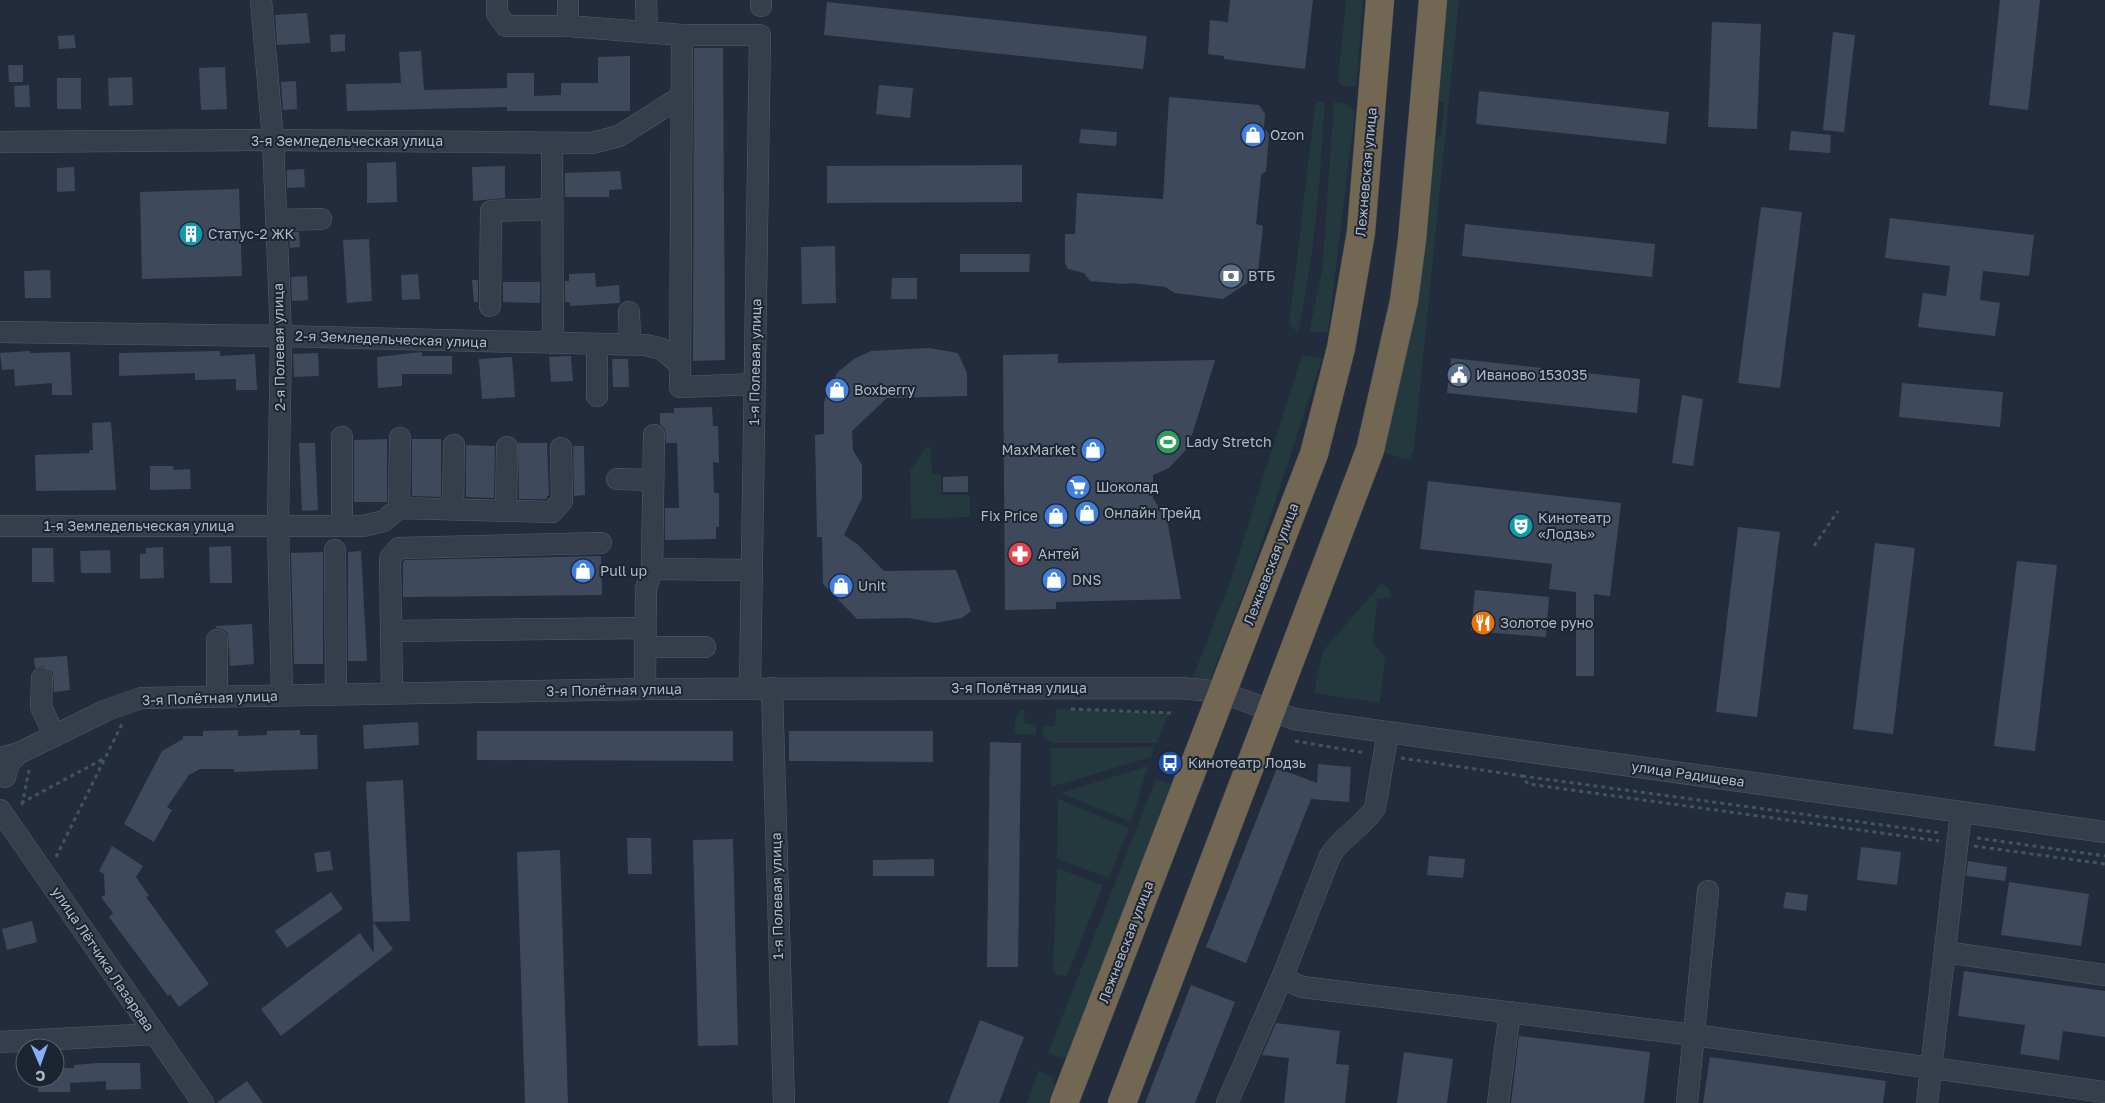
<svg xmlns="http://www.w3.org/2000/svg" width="2105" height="1103" font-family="'Golos Text',sans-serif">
<rect width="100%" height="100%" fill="#222c3c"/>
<!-- green -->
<g fill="#24393d">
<polygon points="1346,0 1363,0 1356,86 1342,86 1338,82"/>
<polygon points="1443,0 1459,0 1414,449 1411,457 1405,459 1381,452 1431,141 1441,135 1444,102 1435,101"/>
<path d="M1325,101C1320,179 1315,256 1298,332L1289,325L1315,106L1318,102Z"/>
<polygon points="1334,102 1343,103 1355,111 1328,332 1309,332 1322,272"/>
<polygon points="1302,355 1322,359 1255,563 1210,680 1192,680 1230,582"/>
<polygon points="926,447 931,447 932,474 941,474 941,495 970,495 970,517 911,519 910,471"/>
<polygon points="1381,584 1388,587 1392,597 1377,599 1373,642 1385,657 1380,703 1314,693 1323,651"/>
<polygon points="1056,709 1169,713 1157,743 1052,743 1043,736 1042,726 1055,726"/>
<polygon points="1024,710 1025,724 1036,725 1036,735 1014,734 1015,719 1020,711"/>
<polygon points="1154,747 1151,757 1051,787 1051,748"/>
<polygon points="1148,766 1131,822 1061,793"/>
<polygon points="1156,779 1171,784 1068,1056 1061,1058 1048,1053"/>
<polygon points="1058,799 1129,828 1109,878 1057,859"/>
<polygon points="1057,868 1103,885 1067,976 1056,975 1053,969"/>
<polygon points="1039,1070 1053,1078 1054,1087 1048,1103 1027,1103"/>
</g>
<!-- building -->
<g fill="#3e4a5b">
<polygon points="1230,0 1313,0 1305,69 1224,59 1224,56 1208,54 1210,20 1228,22"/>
<polygon points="2000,0 2040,0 2028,110 1989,105"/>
<polygon points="827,2 1147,36 1143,69 824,35"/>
<polygon points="307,13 310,43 277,45 275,15"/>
<polygon points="1712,22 1761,24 1757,129 1708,127"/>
<polygon points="1833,32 1855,35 1844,132 1823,130"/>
<polygon points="345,34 345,51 331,52 330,35"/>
<polygon points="74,35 76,48 59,49 58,36"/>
<polygon points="694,48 723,48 725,360 693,361"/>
<polygon points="421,51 424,90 507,88 507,73 534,73 534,96 561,95 561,83 598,83 598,57 630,56 630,111 507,111 507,107 347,111 346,84 401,83 399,52"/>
<polygon points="8,65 23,65 23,82 9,82"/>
<polygon points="225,67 227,109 201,110 199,68"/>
<polygon points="132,77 133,105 109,106 108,78"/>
<rect x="57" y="78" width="24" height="31"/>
<polygon points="296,81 297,109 283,110 281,82"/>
<polygon points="29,85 30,107 15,107 14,86"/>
<polygon points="879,85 913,88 910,118 876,114"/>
<polygon points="1479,91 1669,112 1666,144 1476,124"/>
<polygon points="1169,97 1259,105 1265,114 1264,129 1269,133 1266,171 1261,175 1256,224 1263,226 1258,272 1250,276 1250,281 1223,299 1175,293 1165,287 1131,283 1123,284 1090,281 1084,273 1068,269 1065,263 1065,234 1075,234 1077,193 1163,199"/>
<polygon points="1081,129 1117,132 1116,146 1079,143"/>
<polygon points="1791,131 1831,135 1830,153 1789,150"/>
<polygon points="396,162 397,202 367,203 367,163"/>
<polygon points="1022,165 1022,202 827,203 827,166"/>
<polygon points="505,166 505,198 473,201 472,167"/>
<polygon points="74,167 75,191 57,192 57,168"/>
<polygon points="304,169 305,187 287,188 287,170"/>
<polygon points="620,171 622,189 609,190 609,197 565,197 565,173"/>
<polygon points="239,189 242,276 142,279 140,192"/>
<polygon points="1761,207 1802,212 1780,388 1738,383"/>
<polygon points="1890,218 2034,235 2029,276 1983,271 1980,300 2000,303 1995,336 1918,327 1923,293 1946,296 1950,266 1885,258"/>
<polygon points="1465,224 1655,244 1652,277 1462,256"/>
<polygon points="289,232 299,232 300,247 290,248"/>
<polygon points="369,239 372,301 347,303 343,240"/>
<polygon points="835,246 836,303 802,304 801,247"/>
<polygon points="960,254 1030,254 1029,272 960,272"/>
<polygon points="50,270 51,298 25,298 24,271"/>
<polygon points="595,273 596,287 619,285 620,303 570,306 570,302 565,302 565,281 569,281 569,274"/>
<polygon points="418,274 420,299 402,300 401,275"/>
<polygon points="307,276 308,300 292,301 291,277"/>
<polygon points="892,278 917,278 917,299 891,299"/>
<polygon points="472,280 478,280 478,302 474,302"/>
<polygon points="503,282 540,282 540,303 503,302"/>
<polygon points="929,348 958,353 967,373 967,396 887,398 852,431 853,450 862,465 862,498 844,535 857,544 884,571 956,570 971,611 962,618 936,623 908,618 857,619 823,584 822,537 817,537 815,435 824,434 824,403 828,388 838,372 854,359 871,351"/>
<polygon points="30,351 30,353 70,352 72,395 52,395 52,383 15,386 14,369 2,370 0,353"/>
<polygon points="220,351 220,356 255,354 257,390 236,390 236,379 195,380 195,373 119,376 119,353"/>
<polygon points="422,352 422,356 452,356 452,374 402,374 402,386 378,388 377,357"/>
<polygon points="318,353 319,376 294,377 293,354"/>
<polygon points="1058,354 1058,363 1215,360 1193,432 1185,451 1169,468 1153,475 1153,498 1167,519 1181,599 1056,602 1056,609 1005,610 1003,355"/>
<polygon points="571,356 573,381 551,382 549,357"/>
<polygon points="512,357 515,397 482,399 479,359"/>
<polygon points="1451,358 1640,379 1637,413 1447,393"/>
<polygon points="612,359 628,359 629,387 613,387"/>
<polygon points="1902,383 2003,392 2000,427 1899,417"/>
<polygon points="1682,395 1703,399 1693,466 1672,463"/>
<polygon points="712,407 713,426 718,426 719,463 713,462 714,493 719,493 719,527 716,527 716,539 665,540 665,508 679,508 677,443 666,443 665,429 660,424 660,413 674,413 674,408"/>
<polygon points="111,422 116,490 36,491 35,455 90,453 89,450 93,450 92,423"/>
<polygon points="387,439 387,502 354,502 354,440"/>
<polygon points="412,439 441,439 441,497 412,496"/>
<polygon points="299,443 315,443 318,510 302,511"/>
<polygon points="518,443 547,443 549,496 547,496 547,499 519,499"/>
<polygon points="466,445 495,446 494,498 466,497"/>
<polygon points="573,446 584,446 585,495 574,496"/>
<polygon points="150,466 173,466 174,470 190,469 191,489 150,490"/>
<polygon points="968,476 968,492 943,492 943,477"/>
<polygon points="1428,481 1621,503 1610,596 1594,594 1594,676 1576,676 1576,592 1549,589 1552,564 1420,549"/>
<polygon points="1738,527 1780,532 1757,717 1716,712"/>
<polygon points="1875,543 1915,548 1893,734 1853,729"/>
<polygon points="231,546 232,583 210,583 209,547"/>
<polygon points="163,547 164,578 140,579 140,554 146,554 146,548"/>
<polygon points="32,548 53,548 54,582 32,582"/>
<polygon points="110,550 111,573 81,573 80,551"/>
<polygon points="361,551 367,661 348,661 348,552"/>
<polygon points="323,552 323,664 294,664 291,553"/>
<polygon points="601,556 602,595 403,597 403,563 405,560"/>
<polygon points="2017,561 2057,565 2035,751 1994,746"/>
<polygon points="1475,590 1549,597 1546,637 1471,631"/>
<polygon points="252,624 254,664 230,666 228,634 223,629 216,628 216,626"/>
<polygon points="67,656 70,690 54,692 53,672 43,666 35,668 34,658"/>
<polygon points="418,722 419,745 364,749 363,725"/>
<polygon points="238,730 238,736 267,735 267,731 300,730 300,735 317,735 318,769 234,772 234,769 200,769 189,775 167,807 172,810 154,842 124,824 162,751 183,739 183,736 203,736 203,731"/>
<polygon points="477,731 733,731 733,761 477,760"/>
<polygon points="789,731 933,731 933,762 789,761"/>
<polygon points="990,742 1021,743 1018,967 987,967"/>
<polygon points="1318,764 1351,767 1349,802 1311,799 1246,963 1206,947 1277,768 1317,783"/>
<polygon points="403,780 410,921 373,922 366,782"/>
<polygon points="627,838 651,838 652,874 628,874"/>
<polygon points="733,839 738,1045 698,1046 693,840"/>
<polygon points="112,846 143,866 136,877 149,896 146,897 209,984 179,1007 170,994 168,996 109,917 113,913 101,897 105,895 104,874 99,871"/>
<polygon points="1861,847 1901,852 1897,885 1857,880"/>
<polygon points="560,850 568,1103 525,1103 517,852"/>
<polygon points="330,851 333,870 317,872 314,853"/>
<polygon points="1429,856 1465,859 1463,878 1427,875"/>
<polygon points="934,859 934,876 873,876 873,860"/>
<polygon points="1968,861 2007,867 2005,881 1966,876"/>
<polygon points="2009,882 2089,894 2081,946 2001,935"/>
<polygon points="331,892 343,909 287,948 275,931"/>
<polygon points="1786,892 1808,895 1806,911 1783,908"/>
<polygon points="32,921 37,942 7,950 2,929"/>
<polygon points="373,922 393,949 281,1036 261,1009 360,933 374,953"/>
<polygon points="1964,971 2105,991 2105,1037 2063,1031 2059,1060 2020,1054 2025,1025 1958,1016"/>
<polygon points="1191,985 1235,1002 1195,1103 1145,1103"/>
<polygon points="980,1020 1024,1037 999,1103 948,1103"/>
<polygon points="1276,1023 1340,1031 1336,1064 1349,1065 1345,1103 1284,1103 1289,1058 1262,1055"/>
<polygon points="1519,1036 1650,1052 1644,1103 1511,1103"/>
<polygon points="1404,1052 1453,1059 1447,1103 1397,1103"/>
<polygon points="1710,1057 1886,1081 1883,1103 1703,1103"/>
<polygon points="98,1063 140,1063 141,1089 106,1090 106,1081 70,1083 70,1092 38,1092 38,1078 55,1078 55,1068 74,1068 74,1065"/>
<polygon points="247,1081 263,1103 216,1103"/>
</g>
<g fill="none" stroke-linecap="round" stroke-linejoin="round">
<defs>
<g id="minor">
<polyline points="261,0 273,140 281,336 278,526 282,695"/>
<polyline points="497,0 497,14 506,26 568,26"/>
<polyline points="568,0 568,26 682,35 760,35 750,689"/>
<polyline points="646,0 647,32"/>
<polyline points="761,0 761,6"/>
<polyline points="682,35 680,387 755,384"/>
<polyline points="0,142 273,140 592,143 619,136 682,96"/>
<polyline points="552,143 553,343"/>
<polyline points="276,220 321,219"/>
<polyline points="490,306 491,211 552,209"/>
<polyline points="629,312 630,344"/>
<polyline points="0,332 281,336 646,345 662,349 679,364"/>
<polyline points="597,396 597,344"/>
<polyline points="617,479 653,480"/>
<polyline points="399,508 400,438"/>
<polyline points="453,509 454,445"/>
<polyline points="506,511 507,447"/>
<polyline points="0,526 363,526 384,521 399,508 552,512 562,501 561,448"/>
<polyline points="342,526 342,437"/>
<polyline points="335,550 336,694"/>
<polyline points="652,569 752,570"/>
<polyline points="391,631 645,628"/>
<polyline points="645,647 705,647"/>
<polyline points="42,678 41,707 55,736"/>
<polyline points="772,688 784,1103"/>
<polyline points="645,689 646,589 652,569 654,435"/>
<polyline points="392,693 390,558 399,548 601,543"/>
<polyline points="217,696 217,640"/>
<polyline points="0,758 19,753 107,710 141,698 645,689 1181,688 1221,692 1294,719 2105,832"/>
<polyline points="5,777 9,763 19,753"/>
<polyline points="0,810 203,1103"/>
<polyline points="1945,952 2105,975"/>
<polyline points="1282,978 1302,987 1694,1035 2105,1092"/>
<polyline points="0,1042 155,1034"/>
<path d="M1227,1103L1282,978L1330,856C1342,836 1363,827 1375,808L1388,732"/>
<polyline points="1498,1103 1510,1012"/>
<polyline points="1687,1103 1708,891"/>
<polyline points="1927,1103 1961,813"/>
</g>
<g id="highway">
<polyline points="1064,1103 1314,454 1341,348 1361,232 1380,0"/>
<polyline points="1122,1103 1370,450 1404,301 1412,240 1433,0"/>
</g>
</defs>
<!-- minor casing -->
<use href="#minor" stroke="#545c6a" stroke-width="22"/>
<!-- highway casing -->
<use href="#highway" stroke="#414957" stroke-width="29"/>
<!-- path -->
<g stroke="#42565a" stroke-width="3" stroke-dasharray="4 4" stroke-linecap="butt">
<polyline points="1814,546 1838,511"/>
<polyline points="1071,709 1173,713"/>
<polyline points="1295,741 1366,753"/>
<polyline points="1401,758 1522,776 1528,784 1939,841"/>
<polyline points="1522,776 1941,833"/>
<polyline points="21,803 105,758"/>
<polyline points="22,805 29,770"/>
<polyline points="1977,838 2105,856"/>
<polyline points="1974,846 2105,864"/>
<polyline points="56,857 122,724"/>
</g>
<!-- minor -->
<use href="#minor" stroke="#363e4c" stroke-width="21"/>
<!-- highway -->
<use href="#highway" stroke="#726753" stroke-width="28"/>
</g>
<!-- icons -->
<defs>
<symbol id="shop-disc" viewBox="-11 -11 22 22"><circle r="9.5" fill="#3f7fe0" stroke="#1b2431"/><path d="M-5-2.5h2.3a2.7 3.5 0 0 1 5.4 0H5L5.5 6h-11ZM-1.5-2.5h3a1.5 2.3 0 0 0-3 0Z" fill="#fff"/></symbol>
<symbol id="building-disc" viewBox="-11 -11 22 22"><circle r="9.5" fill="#0f9aa8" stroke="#1b2431"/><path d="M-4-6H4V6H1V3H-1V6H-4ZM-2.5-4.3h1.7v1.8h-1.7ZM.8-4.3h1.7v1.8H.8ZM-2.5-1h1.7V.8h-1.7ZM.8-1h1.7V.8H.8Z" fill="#fff"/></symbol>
<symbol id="bank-disc" viewBox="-11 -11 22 22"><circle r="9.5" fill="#5c6f8a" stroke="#1b2431"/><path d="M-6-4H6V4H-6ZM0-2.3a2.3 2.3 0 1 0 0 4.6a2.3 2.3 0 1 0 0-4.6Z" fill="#fff"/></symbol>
<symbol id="civic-disc" viewBox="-11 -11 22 22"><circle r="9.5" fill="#5c6f8a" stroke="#1b2431"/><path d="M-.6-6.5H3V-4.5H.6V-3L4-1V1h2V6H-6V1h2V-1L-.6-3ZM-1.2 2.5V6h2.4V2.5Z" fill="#fff"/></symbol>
<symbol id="stadium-disc" viewBox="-11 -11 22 22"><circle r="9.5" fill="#2e9e5b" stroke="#1b2431"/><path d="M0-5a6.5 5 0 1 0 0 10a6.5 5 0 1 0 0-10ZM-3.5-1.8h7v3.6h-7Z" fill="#fff"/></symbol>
<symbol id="supermarket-disc" viewBox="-11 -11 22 22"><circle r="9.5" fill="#3f7fe0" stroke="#1b2431"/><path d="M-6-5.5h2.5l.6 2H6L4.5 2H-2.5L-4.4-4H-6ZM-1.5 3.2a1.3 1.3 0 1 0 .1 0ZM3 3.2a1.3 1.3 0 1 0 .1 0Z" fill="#fff"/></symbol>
<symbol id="theatre-disc" viewBox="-11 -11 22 22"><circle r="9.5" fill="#0f9aa8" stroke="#1b2431"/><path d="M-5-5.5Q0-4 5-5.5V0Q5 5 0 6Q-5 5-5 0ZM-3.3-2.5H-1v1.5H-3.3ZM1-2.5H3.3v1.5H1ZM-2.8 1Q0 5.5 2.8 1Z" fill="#fff"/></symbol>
<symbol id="pharmacy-disc" viewBox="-11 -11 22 22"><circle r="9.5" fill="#e0444e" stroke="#1b2431"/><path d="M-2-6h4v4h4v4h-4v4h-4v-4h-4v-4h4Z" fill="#fff"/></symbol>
<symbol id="restaurant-disc" viewBox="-11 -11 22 22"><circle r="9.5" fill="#e8710a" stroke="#1b2431"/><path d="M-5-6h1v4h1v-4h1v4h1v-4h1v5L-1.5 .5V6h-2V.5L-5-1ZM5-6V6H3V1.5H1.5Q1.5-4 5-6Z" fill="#fff"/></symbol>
<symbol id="bus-disc" viewBox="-11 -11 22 22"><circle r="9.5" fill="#1a4fb4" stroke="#1b2431"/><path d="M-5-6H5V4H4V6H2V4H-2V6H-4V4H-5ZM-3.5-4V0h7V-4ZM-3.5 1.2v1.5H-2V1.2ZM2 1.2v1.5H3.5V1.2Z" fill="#fff"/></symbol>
</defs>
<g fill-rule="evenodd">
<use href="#shop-disc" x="1239" y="121" width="28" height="28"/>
<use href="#building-disc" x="177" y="220" width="28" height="28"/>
<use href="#bank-disc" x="1217" y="262" width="28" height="28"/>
<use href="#civic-disc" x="1445" y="361" width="28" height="28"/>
<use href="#shop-disc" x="823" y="376" width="28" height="28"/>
<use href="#stadium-disc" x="1154" y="428" width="28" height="28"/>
<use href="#shop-disc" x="1079" y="436" width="28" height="28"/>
<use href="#supermarket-disc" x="1064" y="473" width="28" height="28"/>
<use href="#shop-disc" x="1073" y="499" width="28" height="28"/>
<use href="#shop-disc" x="1042" y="502" width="28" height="28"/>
<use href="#theatre-disc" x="1507" y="512" width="28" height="28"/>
<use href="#pharmacy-disc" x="1006" y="540" width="28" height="28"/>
<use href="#shop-disc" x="569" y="557" width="28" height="28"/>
<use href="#shop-disc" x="1040" y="566" width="28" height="28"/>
<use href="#shop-disc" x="827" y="572" width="28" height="28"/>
<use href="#restaurant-disc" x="1469" y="609" width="28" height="28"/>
<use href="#bus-disc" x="1156" y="749" width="28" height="28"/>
</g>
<g text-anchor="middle" stroke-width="4" stroke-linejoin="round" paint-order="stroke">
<!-- poi labels -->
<g font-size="14" fill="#b1b9c8" stroke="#1b2431" text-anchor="start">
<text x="1270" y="140">Ozon</text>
<text x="208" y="239">Статус-2 ЖК</text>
<text x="1248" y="281">ВТБ</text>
<text x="1476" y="380">Иваново 153035</text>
<text x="854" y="395">Boxberry</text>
<text x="1186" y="447">Lady Stretch</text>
<text x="1076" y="455" text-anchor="end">MaxMarket</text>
<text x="1096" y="492">Шоколад</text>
<text x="1104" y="518">Онлайн Трейд</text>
<text x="1038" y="521" text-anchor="end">Fix Price</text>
<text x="1538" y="523">Кинотеатр<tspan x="1538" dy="16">«Лодзь»</tspan></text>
<text x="1038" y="559">Антей</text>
<text x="600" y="576">Pull up</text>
<text x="1072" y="585">DNS</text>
<text x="858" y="591">Unit</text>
<text x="1500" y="628">Золотое руно</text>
<text x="1188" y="768">Кинотеатр Лодзь</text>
</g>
<!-- street labels -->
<g font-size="14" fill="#b1b9c8" stroke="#1b2431">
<text x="347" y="146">3-я Земледельческая улица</text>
<text transform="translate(1366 172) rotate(-85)" y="5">Лежневская улица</text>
<text transform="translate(391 339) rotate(2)" y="5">2-я Земледельческая улица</text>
<text transform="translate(279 347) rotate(-91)" y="5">2-я Полевая улица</text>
<text transform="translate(755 362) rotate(-89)" y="5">1-я Полевая улица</text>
<text x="139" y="531">1-я Земледельческая улица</text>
<text transform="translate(1271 564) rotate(-69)" y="5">Лежневская улица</text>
<text x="1019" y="693">3-я Полётная улица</text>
<text transform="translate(614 690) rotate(-1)" y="5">3-я Полётная улица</text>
<text transform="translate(210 698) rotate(-2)" y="5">3-я Полётная улица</text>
<text transform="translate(1688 774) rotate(8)" y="5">улица Радищева</text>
<text transform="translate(777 896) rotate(-91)" y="5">1-я Полевая улица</text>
<text transform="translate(1126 942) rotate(-69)" y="5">Лежневская улица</text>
<text transform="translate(103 959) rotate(56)" y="5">улица Лётчика Лазарева</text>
</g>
</g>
<!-- north arrow -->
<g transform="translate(40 1063) rotate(178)"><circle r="24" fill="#1b2431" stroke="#57606d"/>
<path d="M0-4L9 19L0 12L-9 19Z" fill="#85aff9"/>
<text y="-8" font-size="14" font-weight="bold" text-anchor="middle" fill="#b1b9c8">С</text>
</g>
</svg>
